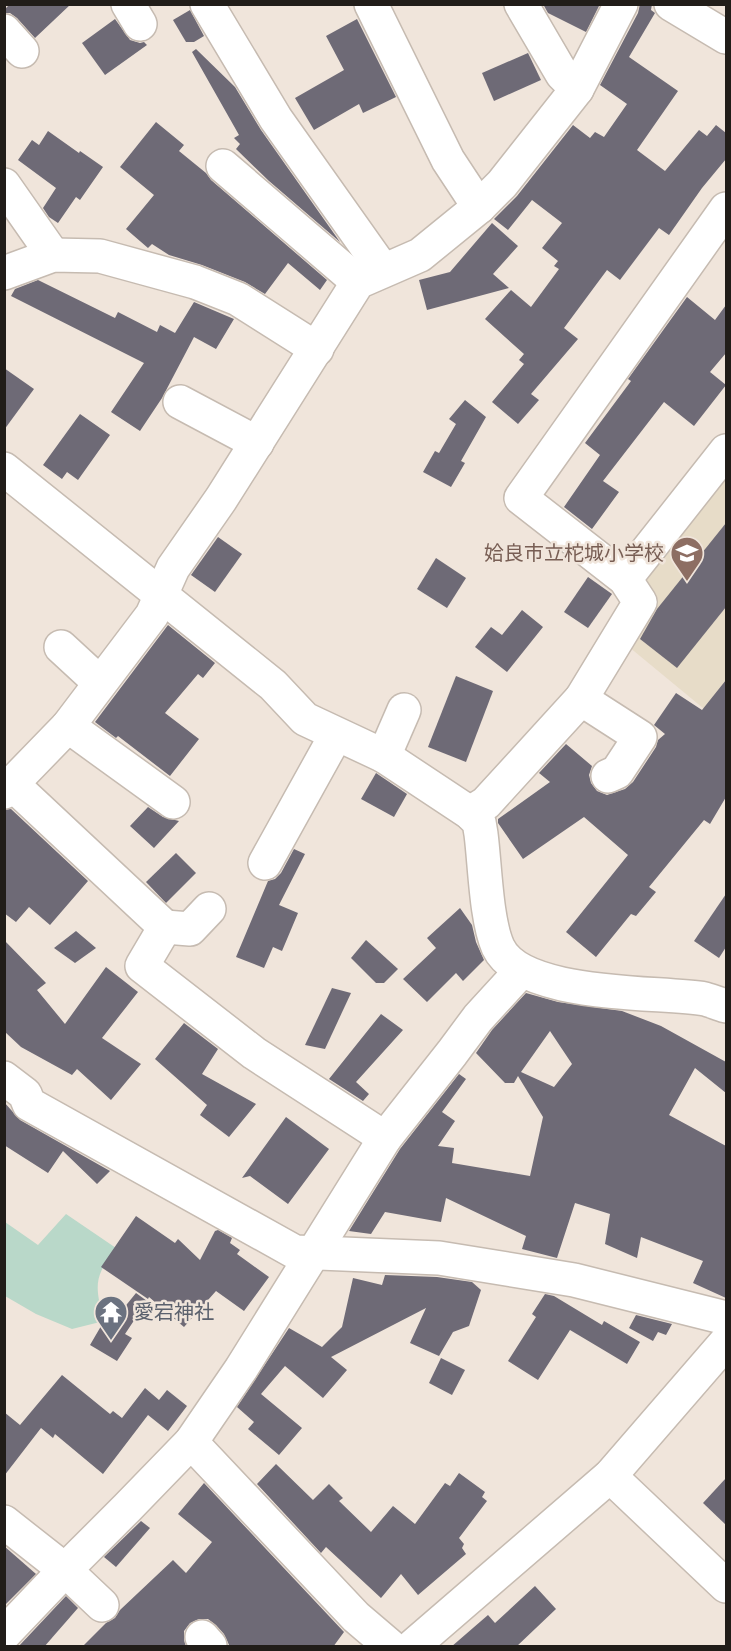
<svg xmlns="http://www.w3.org/2000/svg" width="731" height="1651" font-family="'Golos Text','Noto Sans JP',sans-serif">
<rect width="100%" height="100%" fill="#f0e5db"/>
<!-- education -->
<polygon fill="#e7dcc8" points="726,462 726,727 623,642 649,603 646,561"/>
<!-- green -->
<path fill="#b9d8c9" d="M66,1214L116,1248C93,1278 95,1286 104,1321L72,1329L36,1314L5,1296V1222L38,1245Z"/>
<!-- building -->
<g fill="#6e6a76" fill-rule="evenodd">
<polygon points="10,4 71,4 35,38 17,18 10,13 4,13 4,10"/>
<polygon points="543,4 600,4 586,32 548,13"/>
<polygon points="640,4 652,4 651,10 655,13 629,57 678,91 637,150 665,171 699,130 707,136 716,125 726,133 726,159 702,188 669,235 659,228 620,280 607,270 564,328 578,339 531,394 539,400 518,424 492,402 524,364 519,360 524,354 485,319 511,290 531,307 559,269 554,266 558,261 542,248 562,223 532,200 508,230 494,219 517,196 573,125 590,138 595,132 604,137 627,104 600,85 638,13"/>
<polygon points="190,10 204,36 194,42 186,42 173,20"/>
<polygon points="115,19 130,40 140,43 144,42 147,45 105,75 82,43"/>
<polygon points="357,19 396,97 363,113 359,104 314,130 295,98 344,70 326,36"/>
<polygon points="196,49 235,87 261,130 340,242 269,181 236,149 240,144 234,138 239,135 192,52"/>
<polygon points="528,53 541,80 494,101 482,73"/>
<polygon points="156,122 184,145 179,151 206,173 211,180 327,280 320,290 288,263 265,294 245,282 202,265 169,255 152,244 148,248 126,229 154,195 120,167"/>
<polygon points="48,131 79,153 80,151 103,167 80,200 76,197 58,223 49,217 43,208 56,188 18,160 32,140 39,145"/>
<polygon points="492,223 518,246 493,274 509,288 427,310 419,280 450,272"/>
<polygon points="38,280 115,318 118,312 157,332 160,325 175,333 194,302 234,319 216,349 194,337 162,398 140,431 111,412 144,363 11,296 15,289"/>
<polygon points="687,297 715,320 726,305 726,353 710,372 726,385 694,426 664,402 603,481 619,492 592,529 564,507 600,455 585,443 631,381 628,379"/>
<polygon points="4,368 34,389 4,430"/>
<polygon points="465,400 486,417 461,461 465,463 451,487 423,472 435,451 439,453 456,424 449,419"/>
<polygon points="80,414 110,435 78,480 67,472 62,479 43,465"/>
<polygon points="726,523 726,607 677,668 640,639 657,609"/>
<polygon points="218,537 242,554 215,592 191,575"/>
<polygon points="436,558 466,578 447,608 417,589"/>
<polygon points="588,577 612,594 588,628 564,612"/>
<polygon points="522,610 543,627 507,672 475,647 491,627 502,635"/>
<polygon points="168,625 215,663 203,678 198,674 165,713 199,739 170,776 118,736 116,738 95,722"/>
<polygon points="456,676 493,691 466,762 428,747"/>
<polygon points="726,680 726,797 710,824 704,820 649,887 656,892 636,916 631,914 596,957 566,932 628,855 584,817 523,859 498,823 498,819 550,782 539,773 566,744 592,766 589,775 591,783 597,791 607,795 625,789 633,782 656,747 658,740 665,734 654,725 676,693 702,710"/>
<polygon points="376,773 407,794 394,817 361,799"/>
<polygon points="148,807 163,817 179,821 154,848 130,826"/>
<polygon points="11,809 88,881 50,925 29,907 16,922 4,913 4,810"/>
<polygon points="294,849 305,854 279,905 298,913 282,951 273,947 264,968 236,957 268,881 275,879 281,873"/>
<polygon points="176,853 196,873 166,903 146,882"/>
<polygon points="726,894 726,947 719,958 694,941"/>
<polygon points="460,908 472,925 476,942 484,960 463,981 456,973 427,1002 403,979 436,948 427,938"/>
<polygon points="76,931 96,948 75,963 54,948"/>
<polygon points="4,940 46,983 37,990 65,1024 106,967 138,992 102,1038 141,1064 111,1100 77,1069 72,1075 21,1047 4,1031"/>
<polygon points="366,940 398,969 384,983 376,983 351,958"/>
<polygon points="332,988 351,993 325,1049 305,1045"/>
<path d="M526,993L558,1002L622,1011L661,1026L726,1062V1093L695,1068L669,1115L726,1146V1298L693,1283L703,1261L641,1237L637,1258L605,1244L610,1214L575,1203L557,1258L522,1249L526,1236L446,1198L441,1222L385,1212L371,1234L349,1231L400,1149L459,1074L466,1079L442,1112L455,1121L438,1146L454,1148L452,1163L530,1176L543,1117L518,1076L514,1083H505L476,1053L492,1030ZM550,1031L572,1064L554,1087L521,1072Z"/>
<polygon points="381,1014 403,1030 356,1082 369,1094 363,1101 329,1079"/>
<polygon points="184,1023 218,1049 202,1074 256,1104 229,1137 200,1115 207,1105 155,1059"/>
<polygon points="4,1102 20,1120 110,1171 97,1184 63,1151 48,1173 4,1145"/>
<polygon points="286,1117 329,1149 288,1204 250,1176 242,1178"/>
<polygon points="136,1216 175,1243 178,1239 200,1260 215,1231 218,1230 232,1238 230,1243 240,1250 237,1254 269,1277 244,1311 216,1291 184,1327 149,1297 148,1299 101,1267"/>
<polygon points="385,1275 437,1277 472,1282 481,1290 469,1326 453,1332 439,1356 410,1343 426,1308 331,1357 347,1370 323,1398 285,1366 261,1394 302,1428 279,1455 248,1429 254,1422 237,1407 289,1328 322,1347 342,1327 353,1278 382,1285"/>
<polygon points="136,1293 147,1301 125,1334 132,1338 117,1361 90,1345 104,1321 110,1325"/>
<polygon points="545,1294 554,1296 602,1325 604,1321 640,1342 627,1364 570,1330 538,1380 508,1361 536,1317 532,1314"/>
<polygon points="636,1315 672,1324 666,1335 658,1332 653,1341 629,1328"/>
<polygon points="441,1358 465,1370 452,1395 429,1383"/>
<polygon points="62,1375 110,1414 113,1411 122,1418 145,1388 159,1400 167,1390 187,1406 168,1431 148,1415 103,1474 55,1434 53,1438 41,1428 4,1476 4,1412 20,1425"/>
<polygon points="276,1464 313,1500 329,1484 343,1498 339,1501 371,1532 393,1506 415,1524 445,1483 450,1486 459,1473 485,1492 482,1497 487,1501 459,1538 464,1544 462,1548 466,1554 418,1595 401,1574 381,1598 326,1547 321,1553 257,1484"/>
<polygon points="726,1478 726,1525 703,1503"/>
<polygon points="204,1483 344,1632 333,1647 230,1647 224,1634 216,1625 208,1619 199,1619 190,1623 184,1631 184,1640 186,1647 82,1647 106,1623 115,1618 120,1610 173,1560 186,1573 212,1542 178,1514"/>
<polygon points="141,1521 150,1528 116,1567 104,1557"/>
<polygon points="4,1546 36,1574 4,1606"/>
<polygon points="535,1586 556,1609 516,1647 451,1647 488,1615 495,1623"/>
<polygon points="66,1596 78,1608 44,1647 18,1647"/>
</g>
<g fill="none" stroke-linecap="round" stroke-linejoin="round">
<defs>
<g id="minor">
<polyline points="128,4 140,24"/>
<polyline points="207,4 276,119 383,270"/>
<polyline points="371,4 448,160 479,207"/>
<polyline points="521,4 562,74 577,89"/>
<polyline points="671,4 726,37"/>
<polyline points="4,31 22,51"/>
<polyline points="223,166 358,282"/>
<polyline points="4,185 53,255"/>
<polyline points="4,273 53,255 100,256 195,282 238,299 317,349"/>
<polyline points="180,402 257,443"/>
<path d="M4,469L273,685L305,719L384,756L470,813L479,822L481,834C485,865 486,920 498,947C522,998 656,991 705,999C712,1001 719,1004 726,1006"/>
<polyline points="625,579 726,451"/>
<polyline points="61,647 100,683"/>
<polyline points="581,699 640,737 617,772 608,776"/>
<polyline points="68,726 173,802"/>
<polyline points="384,756 404,710"/>
<polyline points="11,783 165,927 142,966 254,1053 385,1138"/>
<polyline points="4,792 68,726 152,615 173,568 221,499 358,282 420,255 479,207 502,184 577,89 621,4"/>
<polyline points="470,813 486,803 581,699 640,602 625,579 521,498 726,209"/>
<polyline points="265,863 336,735"/>
<polyline points="165,927 190,929 209,909"/>
<polyline points="4,1078 25,1094 29,1104 295,1252 439,1258 574,1280 726,1318"/>
<polyline points="191,1442 356,1617 390,1646"/>
<polyline points="610,1476 726,1586"/>
<polyline points="4,1522 65,1570 102,1605"/>
<polyline points="4,1634 65,1570 127,1508 191,1442 241,1369 385,1138 452,1053 478,1018 521,971"/>
<polyline points="202,1637 210,1646"/>
<polyline points="413,1646 610,1476 726,1342"/>
</g>
</defs>
<!-- minor casing -->
<use href="#minor" stroke="#c6bbb1" stroke-width="36"/>
<!-- minor -->
<use href="#minor" stroke="#fff" stroke-width="33"/>
</g>
<!-- icons -->
<defs>
<symbol id="school-pin" viewBox="-11 -11 22 30"><path d="M0 17L-7.5 6A9.5 9.5 0 1 1 7.5 6Z" fill="#8d6e63" stroke="#f0e5db"/><path d="M0-5L7-2L0 1L-7-2ZM-4 1L0 2.5L4 1V4Q0 6-4 4Z" fill="#fff"/></symbol>
<symbol id="temple-pin" viewBox="-11 -11 22 30"><path d="M0 17L-7.5 6A9.5 9.5 0 1 1 7.5 6Z" fill="#6b7280" stroke="#f0e5db"/><path d="M0-6L5-2H3V0L6.5 2.5H4V6H1.5V3h-3V6H-4V2.5H-6.5L-3 0V-2H-5Z" fill="#fff"/></symbol>
</defs>
<g fill-rule="evenodd">
<use href="#school-pin" x="668" y="534" width="38" height="52"/>
<use href="#temple-pin" x="92" y="1293" width="38" height="52"/>
</g>
<g text-anchor="middle" stroke-width="5" stroke-linejoin="round" paint-order="stroke">
<!-- education labels -->
<g font-size="20" fill="#785e54" stroke="#f0e5db" text-anchor="end">
<text x="664" y="560">姶良市立柁城小学校</text>
</g>
<!-- worship labels -->
<g font-size="20" fill="#5b616d" stroke="#f0e5db" text-anchor="start">
<text x="134" y="1319">愛宕神社</text>
</g>
</g>
<!-- border -->
<rect width="731" height="1651" fill="none" stroke="#211d19" stroke-width="12"/>
</svg>
